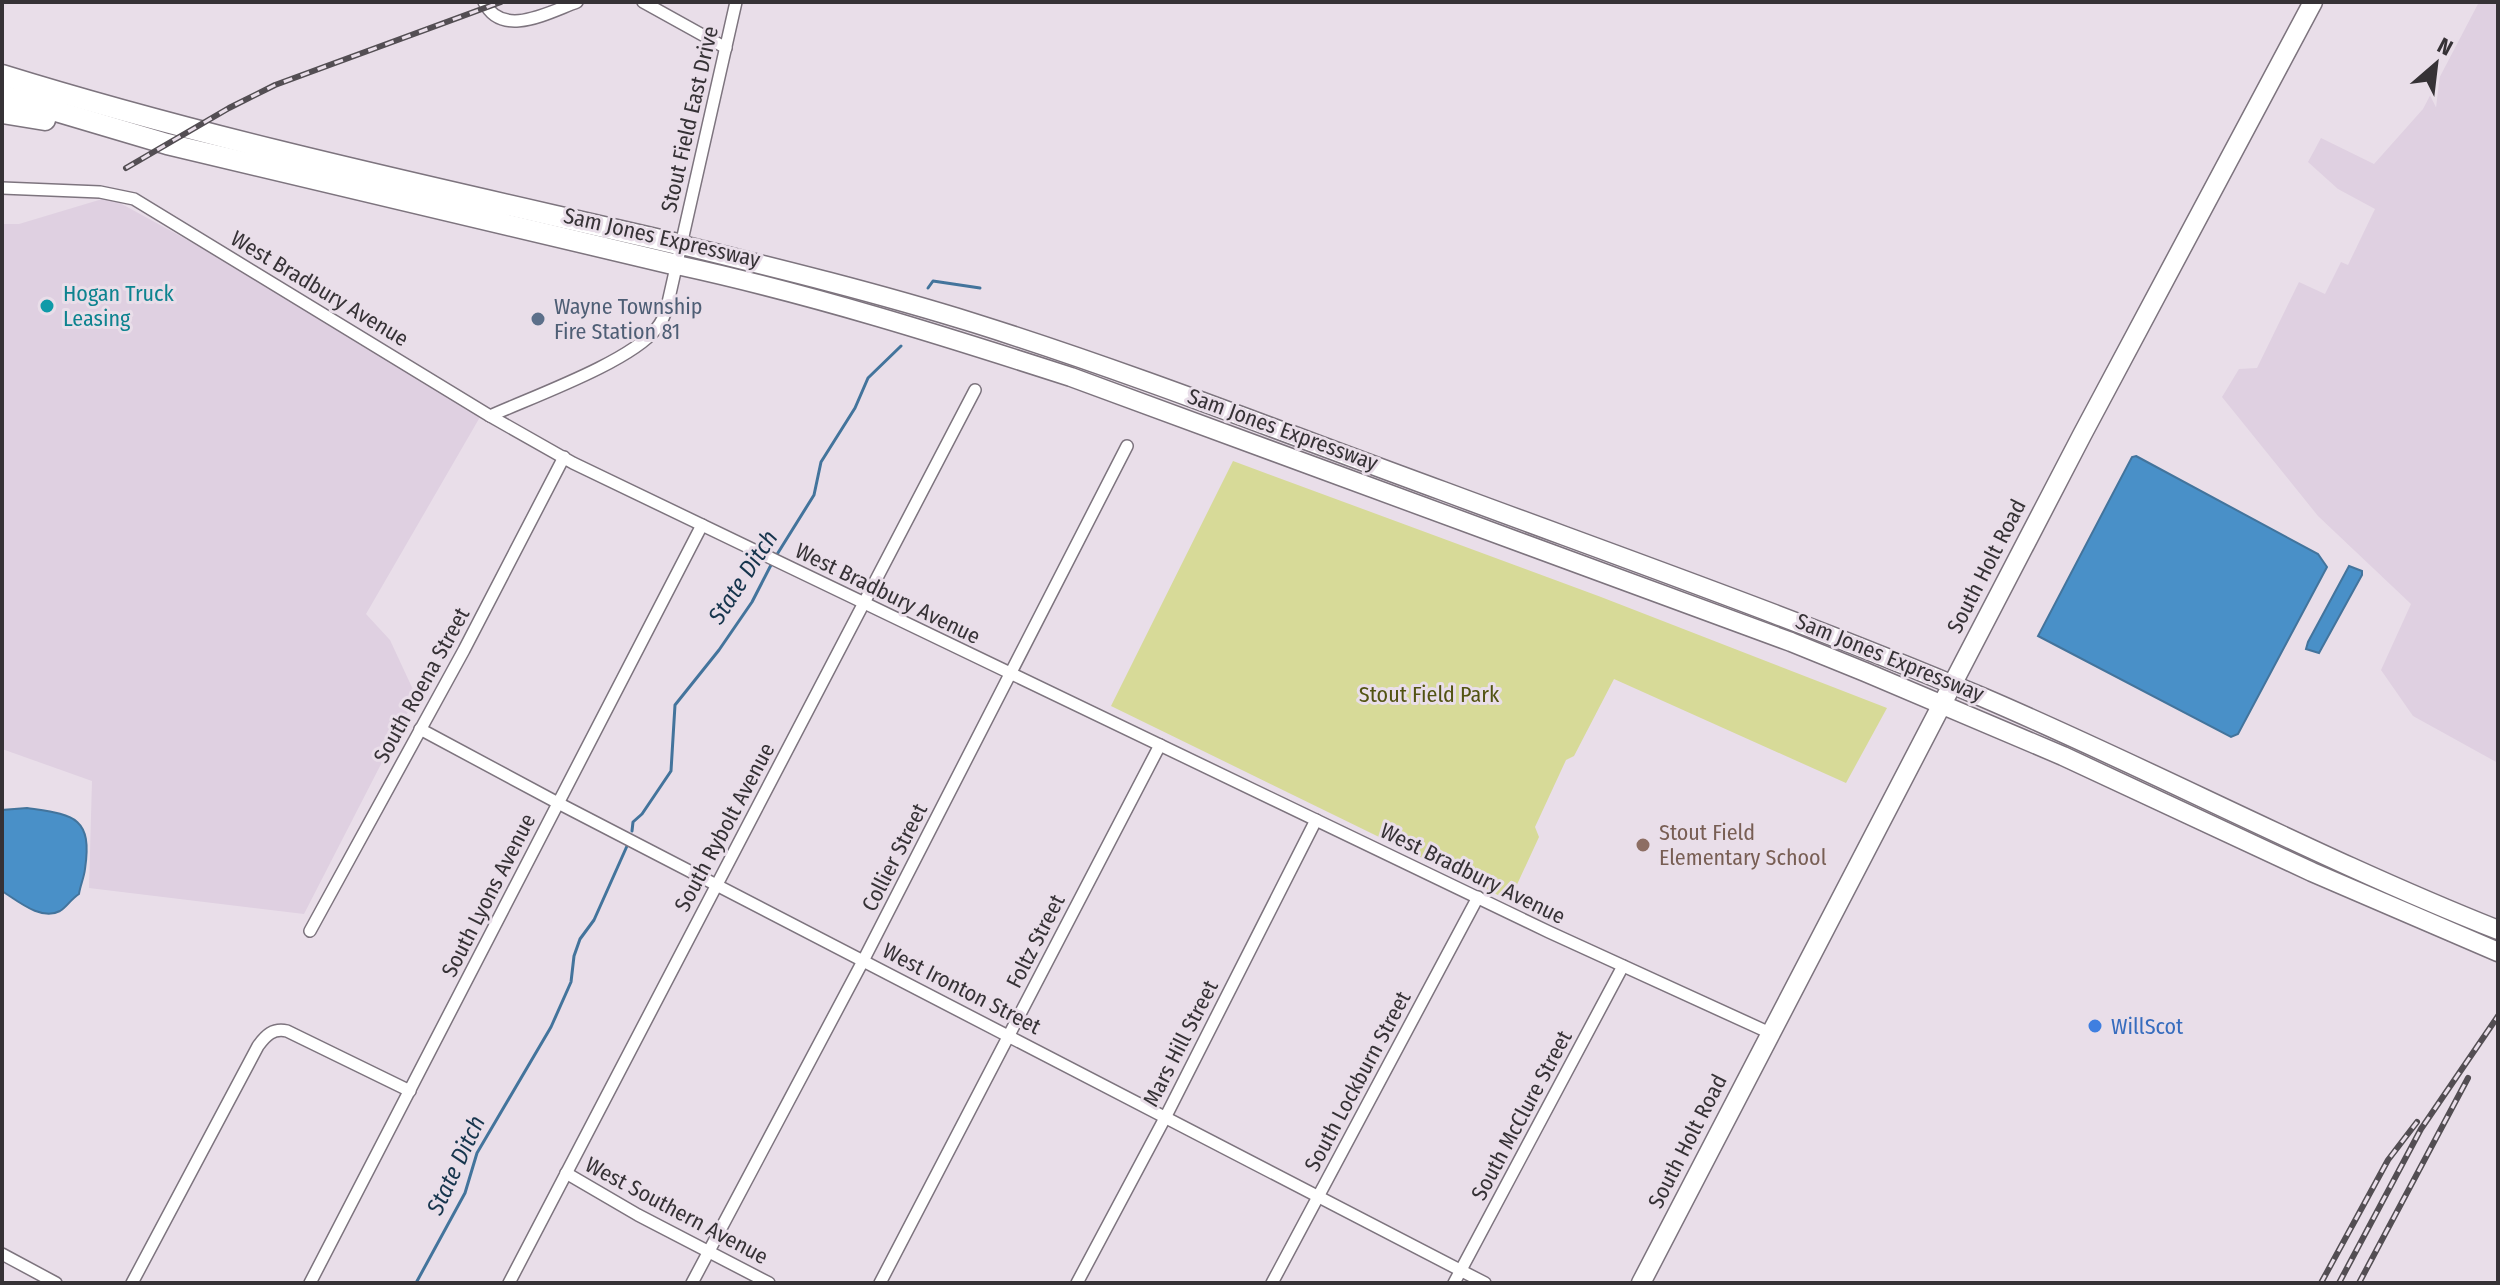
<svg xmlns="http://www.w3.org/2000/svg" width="2500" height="1285" font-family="'Fira Sans Condensed',sans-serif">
<rect width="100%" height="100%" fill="#e9dee9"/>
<!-- built -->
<g fill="#dfd0e1">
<polygon points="2479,2 2498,2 2498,763 2413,716 2381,670 2411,604 2318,516 2222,397 2239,369 2257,368 2299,282 2325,294 2341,262 2348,265 2375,209 2338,189 2308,162 2321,138 2374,164 2423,109"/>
<polygon points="109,197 275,288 480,417 366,614 390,640 416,696 304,914 89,888 92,781 2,749 2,224 19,224"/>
</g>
<!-- green -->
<polygon fill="#d7da98" points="1233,461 1601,597 1887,708 1846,783 1614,679 1574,756 1566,760 1535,827 1539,837 1514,891 1502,897 1111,706"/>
<!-- water -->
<g fill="#4990c8" stroke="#43749c" stroke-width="2">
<polygon points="2136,456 2318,554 2327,567 2238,734 2231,737 2038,636 2132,457"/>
<polygon points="2349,566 2362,571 2362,575 2319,653 2306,649 2308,642"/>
<path d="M27,808C72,815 93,815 85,869C84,878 80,886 79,894C71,899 67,907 60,911C41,921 18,901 2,891V810Z"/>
</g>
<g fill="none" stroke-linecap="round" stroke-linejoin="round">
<!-- stream -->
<g stroke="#43749c" stroke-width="3">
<polyline points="928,288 933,281 980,288"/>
<polyline points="776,556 814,495 821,462 855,408 868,378 901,346"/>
<polyline points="632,831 633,822 642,814 671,771 675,705 719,650 752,602 772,563"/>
<polyline points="416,1283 465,1193 477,1153 551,1027 571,982 574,956 580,939 594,920 627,846"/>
</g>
<defs>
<g id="street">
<path d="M484,2C502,39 549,12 577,2"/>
<polyline points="643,2 726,48"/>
<polyline points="2,188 100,192 134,199 490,416 573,463 1549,932 1770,1033"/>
<path d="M490,416C532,397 630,362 656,329C662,322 665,315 667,307L736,2"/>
<polyline points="420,729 558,803 1485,1283"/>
<polyline points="310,931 464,650 564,457"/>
<polyline points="566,1173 638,1215 769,1283"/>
<polyline points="2,1254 56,1283"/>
<path d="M132,1283L258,1046C266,1035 273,1028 287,1031L410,1091"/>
<polyline points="310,1283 702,525"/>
<polyline points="509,1283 975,390"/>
<polyline points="692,1283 863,961 1127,446"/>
<polyline points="880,1283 1160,745"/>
<polyline points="1077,1283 1166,1116 1316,820"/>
<polyline points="1272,1283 1478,897"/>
<polyline points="1454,1283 1623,966"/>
</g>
<g id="primary">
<path d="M682,245C780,269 878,293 974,323C1133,373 1287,434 1443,491C1623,558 1805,622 1982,697C2155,771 2322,860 2498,930"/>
<path d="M677,265C811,294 941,335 1071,377L1791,642L1865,672L2063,756L2312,872L2498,952"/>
<polyline points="1641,1283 2082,435 2313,2"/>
</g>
<g id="highway">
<path d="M2,75C225,144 454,192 682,245"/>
<polyline points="2,95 167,144 677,265"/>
<polyline points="2,113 45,120"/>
</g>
</defs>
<!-- street casing -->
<use href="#street" stroke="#7d747e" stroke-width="14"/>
<!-- primary casing -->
<use href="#primary" stroke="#7d747e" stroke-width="21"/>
<!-- highway casing -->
<use href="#highway" stroke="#7d747e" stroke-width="23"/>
<!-- street -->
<use href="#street" stroke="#fff" stroke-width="11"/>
<!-- primary -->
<use href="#primary" stroke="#fff" stroke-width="18"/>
<!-- highway -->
<use href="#highway" stroke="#fff" stroke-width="20"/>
<defs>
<g id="rail">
<polyline points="126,168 229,108 275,85 501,2"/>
<polyline points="2321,1283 2388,1160 2417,1122"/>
<polyline points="2339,1283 2421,1129 2498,1016"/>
<polyline points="2359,1283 2468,1078"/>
</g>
</defs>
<!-- rail casing -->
<use href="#rail" stroke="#534e53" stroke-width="6"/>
<!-- rail -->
<use href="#rail" stroke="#e9dee9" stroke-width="3" stroke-dasharray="9" stroke-linecap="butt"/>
</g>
<!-- markers -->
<circle fill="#0f9aa8" stroke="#e9dee9" stroke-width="3" cx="47" cy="306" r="8"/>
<circle fill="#5c6f8a" stroke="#e9dee9" stroke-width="3" cx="538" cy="319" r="8"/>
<circle fill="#8d6e63" stroke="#e9dee9" stroke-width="3" cx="1643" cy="845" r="8"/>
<circle fill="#3f7fe0" stroke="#e9dee9" stroke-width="3" cx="2095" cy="1026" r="8"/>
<g text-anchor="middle" stroke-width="6" stroke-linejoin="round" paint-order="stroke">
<!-- street labels -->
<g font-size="22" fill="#363236" stroke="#e9dee9">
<text transform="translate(689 119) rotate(-77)" y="8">Stout Field East Drive</text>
<text transform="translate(662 237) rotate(13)" y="8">Sam Jones Expressway</text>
<text transform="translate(320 288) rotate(31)" y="8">West Bradbury Avenue</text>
<text transform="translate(1283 429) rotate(20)" y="8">Sam Jones Expressway</text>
<text transform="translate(1986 566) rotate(-63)" y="8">South Holt Road</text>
<text transform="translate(888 593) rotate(26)" y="8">West Bradbury Avenue</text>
<text transform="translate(1890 657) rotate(22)" y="8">Sam Jones Expressway</text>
<text transform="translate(421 685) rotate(-61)" y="8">South Roena Street</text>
<text transform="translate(724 827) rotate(-62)" y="8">South Rybolt Avenue</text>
<text transform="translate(894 857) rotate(-63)" y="8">Collier Street</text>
<text transform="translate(1473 873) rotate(26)" y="8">West Bradbury Avenue</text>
<text transform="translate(488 895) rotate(-63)" y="8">South Lyons Avenue</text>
<text transform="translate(1035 941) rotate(-63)" y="8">Foltz Street</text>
<text transform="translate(962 988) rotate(27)" y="8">West Ironton Street</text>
<text transform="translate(1180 1043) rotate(-63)" y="8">Mars Hill Street</text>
<text transform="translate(1357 1081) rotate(-62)" y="8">South Lockburn Street</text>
<text transform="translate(1521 1115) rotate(-62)" y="8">South McClure Street</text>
<text transform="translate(1687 1141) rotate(-63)" y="8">South Holt Road</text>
<text transform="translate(677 1210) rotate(28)" y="8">West Southern Avenue</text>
</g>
<!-- culture labels -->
<g font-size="22" fill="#0d838f" stroke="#e9dee9" text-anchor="start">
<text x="63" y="301">Hogan Truck<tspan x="63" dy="25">Leasing</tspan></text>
</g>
<!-- service labels -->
<g font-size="22" fill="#4e5e75" stroke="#e9dee9" text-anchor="start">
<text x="554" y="314">Wayne Township<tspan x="554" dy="25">Fire Station 81</tspan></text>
</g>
<!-- park labels -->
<g font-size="22" fill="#525312" stroke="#e9dee9">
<text x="1429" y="702">Stout Field Park</text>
</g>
<!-- education labels -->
<g font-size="22" fill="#785e54" stroke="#e9dee9" text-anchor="start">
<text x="1659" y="840">Stout Field<tspan x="1659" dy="25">Elementary School</tspan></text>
</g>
<!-- shop labels -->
<g font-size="22" fill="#366cbe" stroke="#e9dee9" text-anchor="start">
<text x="2111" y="1034">WillScot</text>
</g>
<!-- water labels -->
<g font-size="24" font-style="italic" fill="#16354d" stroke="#e9dee9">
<text transform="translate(743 577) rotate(-57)" y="8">State Ditch</text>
<text transform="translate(456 1165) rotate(-65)" y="8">State Ditch</text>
</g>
</g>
<!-- border -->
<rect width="2500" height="1285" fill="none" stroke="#363236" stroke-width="8"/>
<!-- north arrow -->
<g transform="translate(2436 64) rotate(28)" stroke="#e9dee9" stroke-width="6" paint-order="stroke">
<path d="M0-6L14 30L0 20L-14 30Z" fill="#363236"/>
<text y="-12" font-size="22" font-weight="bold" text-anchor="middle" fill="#363236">N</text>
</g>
</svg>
